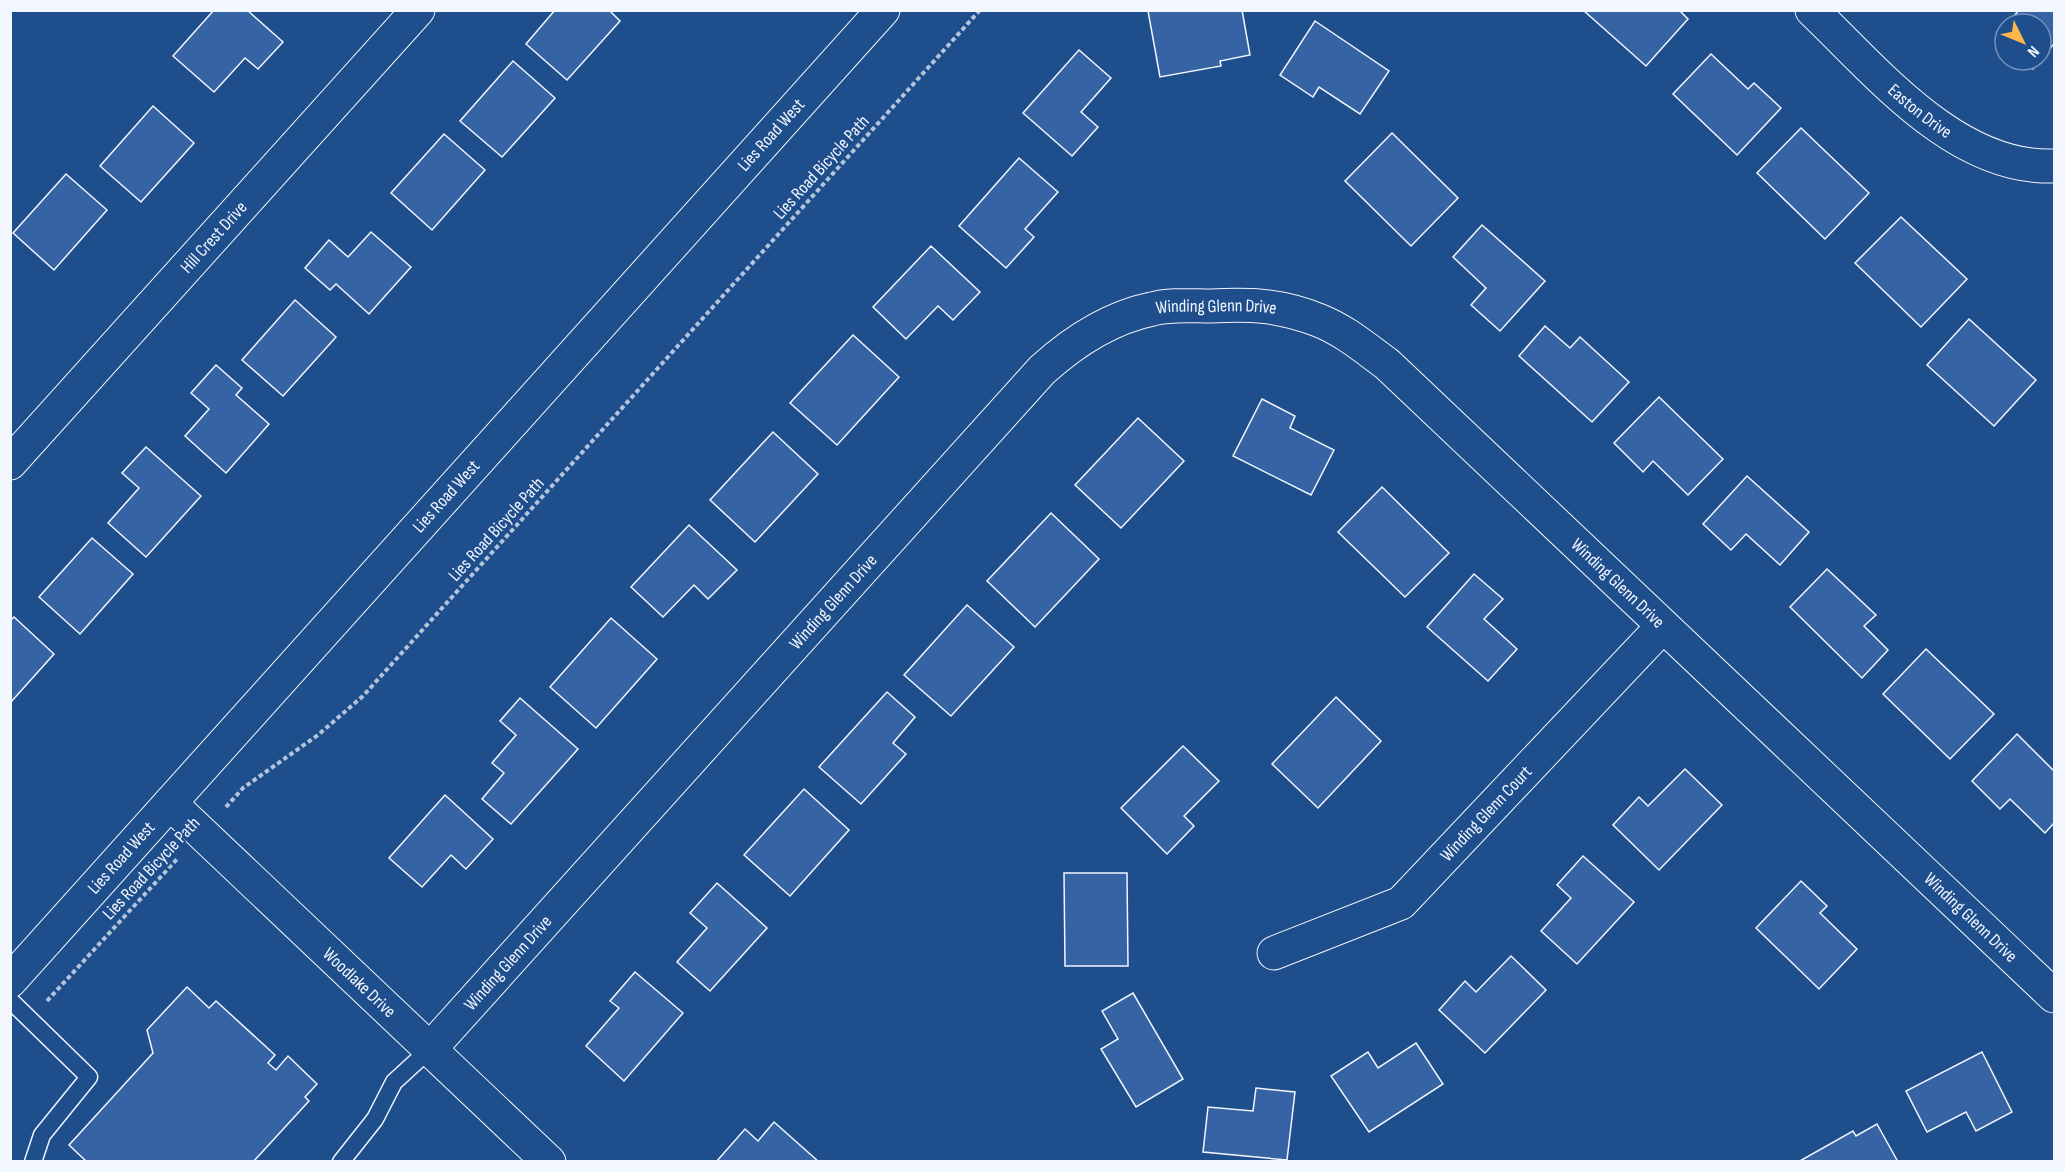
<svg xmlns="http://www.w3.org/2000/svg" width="2065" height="1172" font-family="'Sofia Sans Condensed',sans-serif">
<rect width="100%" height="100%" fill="#1f4e8c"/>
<!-- building -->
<g fill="#3563a3" stroke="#f2f6ff" stroke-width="1.5">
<polygon points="214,10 247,10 283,42 258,69 245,58 214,92 173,56"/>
<polygon points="555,10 609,10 620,21 567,80 526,44"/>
<polygon points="1242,10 1250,55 1220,61 1221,66 1160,77 1148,11"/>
<polygon points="1583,10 1679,10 1688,19 1646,66"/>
<polygon points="2019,10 2054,10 2054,44 2041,59 2041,24 2007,24"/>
<polygon points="1315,21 1389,71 1360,114 1319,87 1313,97 1280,75"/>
<polygon points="2005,26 2005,45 1996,36"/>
<polygon points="1079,50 1111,78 1081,112 1098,127 1072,156 1023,113"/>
<polygon points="1711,54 1748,89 1754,83 1781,108 1737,155 1673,94"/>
<polygon points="2022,60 2041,60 2033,69"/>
<polygon points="513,61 555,98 502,157 460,121"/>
<polygon points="153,106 194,143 141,202 100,166"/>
<polygon points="1801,128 1869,193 1825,239 1757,173"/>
<polygon points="1392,133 1458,198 1411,246 1345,181"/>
<polygon points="444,134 485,170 432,230 391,193"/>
<polygon points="1019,158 1058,192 1025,229 1034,237 1006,268 959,226"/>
<polygon points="66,174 107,210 54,270 13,233"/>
<polygon points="1901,217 1967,279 1921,327 1855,263"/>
<polygon points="1482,225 1545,281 1500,331 1471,305 1486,288 1453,257"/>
<polygon points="371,232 411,267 369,314 336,284 330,290 305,268 329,240 348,257"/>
<polygon points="931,246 980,292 953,320 938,306 906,339 873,307"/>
<polygon points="295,300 336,337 283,396 242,360"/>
<polygon points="1969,319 2036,380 1994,426 1927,365"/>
<polygon points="1545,326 1570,348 1580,337 1629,382 1592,422 1519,356"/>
<polygon points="853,335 899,377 837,445 790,403"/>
<polygon points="216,365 242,388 236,395 269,424 226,473 185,436 209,409 191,393"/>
<polygon points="1659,397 1723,459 1688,495 1653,461 1643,472 1614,443"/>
<polygon points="1262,399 1295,416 1290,428 1334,450 1311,495 1233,456"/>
<polygon points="1138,418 1184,461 1121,528 1075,485"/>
<polygon points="773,432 818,474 755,542 710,500"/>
<polygon points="146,447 201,496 146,557 108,523 139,488 122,473"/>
<polygon points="1747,476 1809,532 1780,565 1746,534 1731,550 1703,524"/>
<polygon points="1382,487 1449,553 1405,597 1338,532"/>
<polygon points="1051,513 1099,559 1035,627 987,581"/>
<polygon points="689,525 737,570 708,599 694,585 663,617 631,587"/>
<polygon points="92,538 133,574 80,634 39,597"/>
<polygon points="1827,569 1876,615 1864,626 1888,650 1862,678 1790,607"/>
<polygon points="1474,574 1503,599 1484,619 1517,649 1488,681 1427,627"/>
<polygon points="967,605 1014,647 951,716 904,675"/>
<polygon points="14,617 54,654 10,703 10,621"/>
<polygon points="611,618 657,659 596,728 550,687"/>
<polygon points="1926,649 1994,714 1950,759 1883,694"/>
<polygon points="887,692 915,717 893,743 906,754 861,804 819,767"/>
<polygon points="1336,697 1381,741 1318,808 1272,764"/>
<polygon points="520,698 578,749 511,824 482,799 504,773 492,763 516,735 500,721"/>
<polygon points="2017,734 2054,771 2054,823 2045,833 2010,799 2000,809 1972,781"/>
<polygon points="1183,746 1219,781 1184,816 1194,826 1167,854 1121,808"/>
<polygon points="1685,769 1722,805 1659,870 1613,825 1639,797 1648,806"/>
<polygon points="804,789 849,830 790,896 744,855"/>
<polygon points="445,795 493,839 466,869 451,855 422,887 389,858"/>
<polygon points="1583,856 1634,902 1577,964 1541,931 1571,898 1557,885"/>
<polygon points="1064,873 1127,873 1128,966 1065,966"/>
<polygon points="1801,881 1827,906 1820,913 1857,949 1819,989 1756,928"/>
<polygon points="717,883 767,928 710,991 677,962 707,928 690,913"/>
<polygon points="1511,956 1546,990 1485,1053 1439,1010 1465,981 1476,992"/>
<polygon points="635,972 683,1013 624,1081 586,1046 619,1008 610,1001"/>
<polygon points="187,987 209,1008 216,1001 275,1055 268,1063 276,1070 288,1056 317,1084 305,1097 309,1101 253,1162 87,1162 69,1145 153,1053 147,1030"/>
<polygon points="1133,993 1183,1079 1136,1107 1101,1049 1118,1039 1102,1011"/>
<polygon points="1416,1043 1443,1084 1369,1132 1331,1076 1368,1052 1378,1068"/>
<polygon points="1982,1052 2012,1112 1976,1131 1966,1112 1927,1132 1906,1091"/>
<polygon points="1256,1088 1295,1092 1287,1160 1203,1152 1208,1107 1253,1111"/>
<polygon points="774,1122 819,1162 716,1162 745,1129 758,1141"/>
<polygon points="1877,1124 1898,1162 1798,1162 1853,1131 1856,1136"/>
</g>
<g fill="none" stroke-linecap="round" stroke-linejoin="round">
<defs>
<g id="lane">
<polyline points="10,1000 89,1077 42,1135 33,1162"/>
<polyline points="341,1162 375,1119 394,1082 430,1049"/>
</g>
<g id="street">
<path id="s1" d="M1812,10C1877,72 1956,170 2054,166"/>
<path id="s2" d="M10,463L418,10"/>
<path id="s3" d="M170,803L549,1162"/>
<path id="s4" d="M1274,953L1401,903L1663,626"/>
<path id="s5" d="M430,1049L1042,370C1074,341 1109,318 1152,309C1170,304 1192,306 1211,306C1251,304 1280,305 1318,320C1344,330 1365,348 1387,364L2054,996"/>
</g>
<g id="secondary">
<path id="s6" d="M10,981L883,10"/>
</g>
</defs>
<!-- lane casing -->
<use href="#lane" stroke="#f2f6ff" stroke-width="19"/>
<!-- street casing -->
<use href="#street" stroke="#f2f6ff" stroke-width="35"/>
<!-- secondary casing -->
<use href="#secondary" stroke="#f2f6ff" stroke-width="35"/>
<!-- path -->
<g stroke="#b3c4dc" stroke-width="4" stroke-dasharray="4.5 3" stroke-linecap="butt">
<polyline points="226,807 243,788 318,735 363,696 980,10"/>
<polyline points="47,1001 178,858"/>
</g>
<!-- lane -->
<use href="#lane" stroke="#1f4e8c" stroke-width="16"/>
<!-- street -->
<use href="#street" stroke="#1f4e8c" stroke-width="33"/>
<!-- secondary -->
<use href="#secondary" stroke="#1f4e8c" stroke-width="33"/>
</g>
<g text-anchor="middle" stroke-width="4.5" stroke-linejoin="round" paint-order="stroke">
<!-- street labels -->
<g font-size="18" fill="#f2f6ff" stroke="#1f4e8c">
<text dy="6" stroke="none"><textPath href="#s1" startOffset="148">Easton Drive</textPath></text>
<text dy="6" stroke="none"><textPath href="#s6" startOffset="1138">Lies Road West</textPath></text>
<text transform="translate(821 167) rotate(-48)" y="6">Lies Road Bicycle Path</text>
<text dy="6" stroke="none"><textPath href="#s2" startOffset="304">Hill Crest Drive</textPath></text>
<text dy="6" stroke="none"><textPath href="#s5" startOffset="1106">Winding Glenn Drive</textPath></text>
<text dy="6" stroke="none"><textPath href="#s6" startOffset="652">Lies Road West</textPath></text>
<text transform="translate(496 529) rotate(-48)" y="6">Lies Road Bicycle Path</text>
<text dy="6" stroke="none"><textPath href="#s5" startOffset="1610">Winding Glenn Drive</textPath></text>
<text dy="6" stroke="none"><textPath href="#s5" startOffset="602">Winding Glenn Drive</textPath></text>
<text dy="6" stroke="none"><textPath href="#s4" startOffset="260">Winding Glenn Court</textPath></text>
<text dy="6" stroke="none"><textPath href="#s6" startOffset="166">Lies Road West</textPath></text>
<text transform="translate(151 868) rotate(-47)" y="6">Lies Road Bicycle Path</text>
<text dy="6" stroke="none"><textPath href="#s5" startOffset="2096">Winding Glenn Drive</textPath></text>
<text dy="6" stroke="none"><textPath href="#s5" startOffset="116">Winding Glenn Drive</textPath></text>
<text dy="6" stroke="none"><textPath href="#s3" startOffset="261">Woodlake Drive</textPath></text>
</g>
</g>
<!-- border -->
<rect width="2065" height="1172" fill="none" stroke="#f2f6ff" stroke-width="24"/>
<!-- north arrow -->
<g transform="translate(2023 42) rotate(133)"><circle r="28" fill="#1f4e8c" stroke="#7391ba" stroke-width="1.5"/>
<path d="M0-4.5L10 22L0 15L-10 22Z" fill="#ffb74d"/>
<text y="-9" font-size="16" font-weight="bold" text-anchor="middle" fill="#f2f6ff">N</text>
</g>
</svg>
